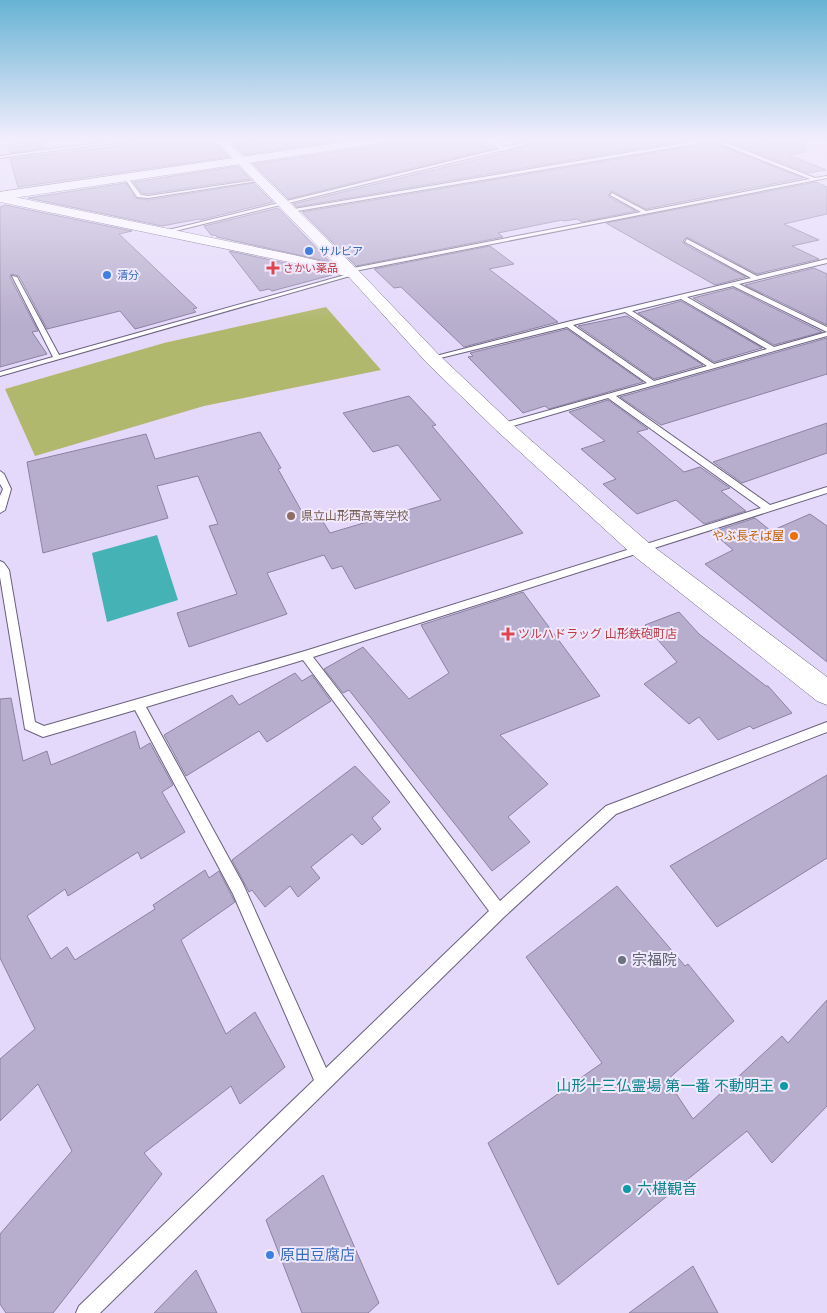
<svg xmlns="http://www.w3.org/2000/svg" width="827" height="1313" font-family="'Nunito Sans','Noto Sans JP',sans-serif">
<rect width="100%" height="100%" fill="#e4d9fb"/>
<!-- green -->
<polygon fill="#afb86d" points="326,307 381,370 204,406 35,456 5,389 164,343"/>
<!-- water -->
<polygon fill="#45b2b5" points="157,535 178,600 107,622 92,553"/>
<!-- building -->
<g fill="#b7adcd" stroke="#8c82a0">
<polygon points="168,140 213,140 229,157 18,187 10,159"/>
<polygon points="229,140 341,140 244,155"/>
<polygon points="389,140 483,140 494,148 288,199 253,164 382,145"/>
<polygon points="546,140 688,140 296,207 293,204 504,153"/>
<polygon points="725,140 804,140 805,152 789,155 826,170 808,173"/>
<polygon points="42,141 45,148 11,153 8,145"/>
<polygon points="713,143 803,178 646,209 612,191 609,194 609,197 636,211 582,222 577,219 564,221 562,220 498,233 503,237 356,266 302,212"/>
<polygon points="238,166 250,179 148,194 142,193 134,182"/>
<polygon points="816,182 827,187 827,214 784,224 819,240 792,246 819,259 757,274 687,237 683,241 684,244 746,277 715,285 606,223"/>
<polygon points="126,183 135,198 148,200 254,183 273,202 200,220 199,219 162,226 28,198"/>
<polygon points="5,205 132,231 119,234 197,308 193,309 196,312 135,329 120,311 47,329 19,276 11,274 10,277 38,331 32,332 47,354 0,367 0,207"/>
<polygon points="278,208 330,262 217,237 215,235 211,235 204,226"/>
<polygon points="490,246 514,264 489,269 558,322 464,347 401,287 394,288 374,269"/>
<polygon points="229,251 294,265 332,275 272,291 269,289 260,291"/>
<polygon points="814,268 827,274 827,325 745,285"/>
<polygon points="733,288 822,332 774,345 693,298"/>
<polygon points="681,301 762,348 714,362 638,313"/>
<polygon points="627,316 703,365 654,379 578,326"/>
<polygon points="567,329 643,382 549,409 545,406 523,413 468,357 473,356 470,353"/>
<polygon points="827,338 827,374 661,425 620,397"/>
<polygon points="409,396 436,425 432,426 523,533 355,589 342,566 332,569 324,555 267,573 287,614 189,647 177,613 237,594 209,526 218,524 198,476 157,486 168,518 43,553 27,462 146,434 155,459 260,432 281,468 278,469 306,519 319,515 330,533 441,500 398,445 373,452 343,413"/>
<polygon points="608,400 648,429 637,432 684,472 700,467 730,488 721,491 746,511 704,524 676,500 637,514 603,484 616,479 581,449 605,441 569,412"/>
<polygon points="827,423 827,453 742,483 713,462"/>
<polygon points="810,514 827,526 827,662 705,564 733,550 712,532 755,518 771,531"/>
<polygon points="523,592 600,696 500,735 548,784 508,817 530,842 492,871 349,690 343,693 324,669 363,647 409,699 449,673 421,625"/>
<polygon points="679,612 699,634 766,686 768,686 792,713 753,729 750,726 718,740 699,717 689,724 644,684 677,662 645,625"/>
<polygon points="295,673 302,681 312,675 331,701 267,742 259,731 186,776 164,735 232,695 239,705"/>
<polygon points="11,698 23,761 47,751 51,765 135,731 140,749 150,743 173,785 162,792 185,832 141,859 138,852 68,896 65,889 27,916 51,959 67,947 75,960 155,909 153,905 205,870 209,878 219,871 235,902 181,940 226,1034 255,1012 285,1067 240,1104 231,1086 144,1153 162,1174 53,1313 6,1313 0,1304 0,1234 72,1151 38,1084 0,1121 0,1059 35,1029 0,958 0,699"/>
<polygon points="355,766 390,802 372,818 381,829 362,845 352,834 311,867 320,878 298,897 290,886 265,907 252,890 249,892 232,860"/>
<polygon points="827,775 827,858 717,927 670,866"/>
<polygon points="617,886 685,966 688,964 734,1021 667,1080 693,1119 782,1036 788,1043 827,1000 827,1106 772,1163 747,1131 558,1285 488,1143 602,1063 526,957"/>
<polygon points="323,1175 379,1303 368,1313 302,1313 266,1220"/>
<polygon points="693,1266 718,1313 629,1313"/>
<polygon points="196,1270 217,1313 154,1313"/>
</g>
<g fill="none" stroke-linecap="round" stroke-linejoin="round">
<defs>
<g id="lane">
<polygon points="121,140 137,140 0,158 0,156"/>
<polygon points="535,140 544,140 163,234 160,232"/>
<polygon points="702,140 719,140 815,178 827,176 827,178 350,272 348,271 348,269 641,212 610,195 612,193 646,211 810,179 713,141 291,212 288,210"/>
<polygon points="123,176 127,176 141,195 148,196 262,179 264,180 148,198 137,197"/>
<path d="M687,239L757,276L827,259V263L739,284L827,327V336L616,396L770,505L827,487V493L313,657L500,901L606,806L827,722V732L616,814L504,917L100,1313H76L79,1306L314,1080L233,894L135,710L43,737L25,729L0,577V561L4,563L9,570L35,722L44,726L305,651L761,508L608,398L506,428H500V424L647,383L567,327L432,360L428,358L567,322L751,278L685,242ZM733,286L825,331L827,332L774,347L687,297ZM681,299L767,349L714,364L632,311ZM625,312L707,366L654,381L573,325ZM303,660L489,911L326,1068L243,884L146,707Z"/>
<polygon points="352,273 357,274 0,376 0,372 53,357 12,276 17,277 59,355"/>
<polygon points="0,471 4,474 11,489 5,510 0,513 0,496 3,489 0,484"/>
</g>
<polygon id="street" points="485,140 496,140 510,149 503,151"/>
<polygon id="secondary" points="215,140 226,140 359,271 438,354 510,422 650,544 827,677 827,705 817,701 634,556 496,430 426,362 349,277 294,263 0,202 0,194 294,255 336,265"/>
<polygon id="highway" points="357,140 387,140 382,143 0,200 0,192"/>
</defs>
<!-- lane casing -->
<use href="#lane" stroke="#6a607c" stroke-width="2"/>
<!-- street casing -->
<use href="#street" stroke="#6a607c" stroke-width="2"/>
<!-- secondary casing -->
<use href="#secondary" stroke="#6a607c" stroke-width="1"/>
<!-- highway casing -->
<use href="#highway" stroke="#6a607c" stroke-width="1"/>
<!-- lane -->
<use href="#lane" fill="#fff" fill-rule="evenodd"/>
<!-- street -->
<use href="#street" fill="#fff" fill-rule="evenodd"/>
<!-- secondary -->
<use href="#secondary" fill="#fff" fill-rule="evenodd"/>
<!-- highway -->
<use href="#highway" fill="#fff" fill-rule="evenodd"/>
</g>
<!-- sky -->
<linearGradient id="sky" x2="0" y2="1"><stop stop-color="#67b3d4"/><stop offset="0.43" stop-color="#f3eefd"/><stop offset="1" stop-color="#f3eefd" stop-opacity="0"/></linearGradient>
<rect width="827" height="324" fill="url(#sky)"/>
<!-- markers -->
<g fill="#3f7fe0" stroke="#f0e9fd" stroke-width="2">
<circle cx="309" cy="251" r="5"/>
<circle cx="107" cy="275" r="5"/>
<circle cx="270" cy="1255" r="5"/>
</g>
<g fill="#e0444e" stroke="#f0e9fd" stroke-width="2">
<path d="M270.5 260.5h5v5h5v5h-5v5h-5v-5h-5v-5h5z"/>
<path d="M505.5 626.5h5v5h5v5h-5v5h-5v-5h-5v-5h5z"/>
</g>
<circle fill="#8d6e63" stroke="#f0e9fd" stroke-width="2" cx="291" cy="516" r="5"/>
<circle fill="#e8710a" stroke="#f0e9fd" stroke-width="2" cx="794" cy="536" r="5"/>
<circle fill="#6b7280" stroke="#f0e9fd" stroke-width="2" cx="622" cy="960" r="5"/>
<g fill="#0f9aa8" stroke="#f0e9fd" stroke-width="2">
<circle cx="784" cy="1086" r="5"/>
<circle cx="627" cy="1189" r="5"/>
</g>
<g text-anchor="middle" stroke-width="4" stroke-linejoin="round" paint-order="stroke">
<!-- far-shop labels -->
<g font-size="11" fill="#366cbe" stroke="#f0e9fd" text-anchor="start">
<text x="319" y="255">サルビア</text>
<text x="117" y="279">清分</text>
</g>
<!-- far-health labels -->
<g font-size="11" fill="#be3a42" stroke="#f0e9fd" text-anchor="start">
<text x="283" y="272">さかい薬品</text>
</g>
<!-- education labels -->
<g font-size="12" fill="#785e54" stroke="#f0e9fd" text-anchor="start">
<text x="301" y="520">県立山形西高等学校</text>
</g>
<!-- food labels -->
<g font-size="12" fill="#c56008" stroke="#f0e9fd" text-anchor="end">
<text x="784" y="540">やぶ長そば屋</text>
</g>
<!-- health labels -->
<g font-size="12" fill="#be3a42" stroke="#f0e9fd" text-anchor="start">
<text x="518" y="638">ツルハドラッグ 山形鉄砲町店</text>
</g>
<!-- near-worship labels -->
<g font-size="15" fill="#5b616d" stroke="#f0e9fd" text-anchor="start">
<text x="632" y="965">宗福院</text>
</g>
<!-- near-culture labels -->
<g font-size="15" fill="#0d838f" stroke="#f0e9fd" text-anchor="end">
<text x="774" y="1091">山形十三仏霊場 第一番 不動明王</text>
<text x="637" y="1194" text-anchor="start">六椹観音</text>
</g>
<!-- near-shop labels -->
<g font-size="15" fill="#366cbe" stroke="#f0e9fd" text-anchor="start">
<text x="280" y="1260">原田豆腐店</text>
</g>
</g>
</svg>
